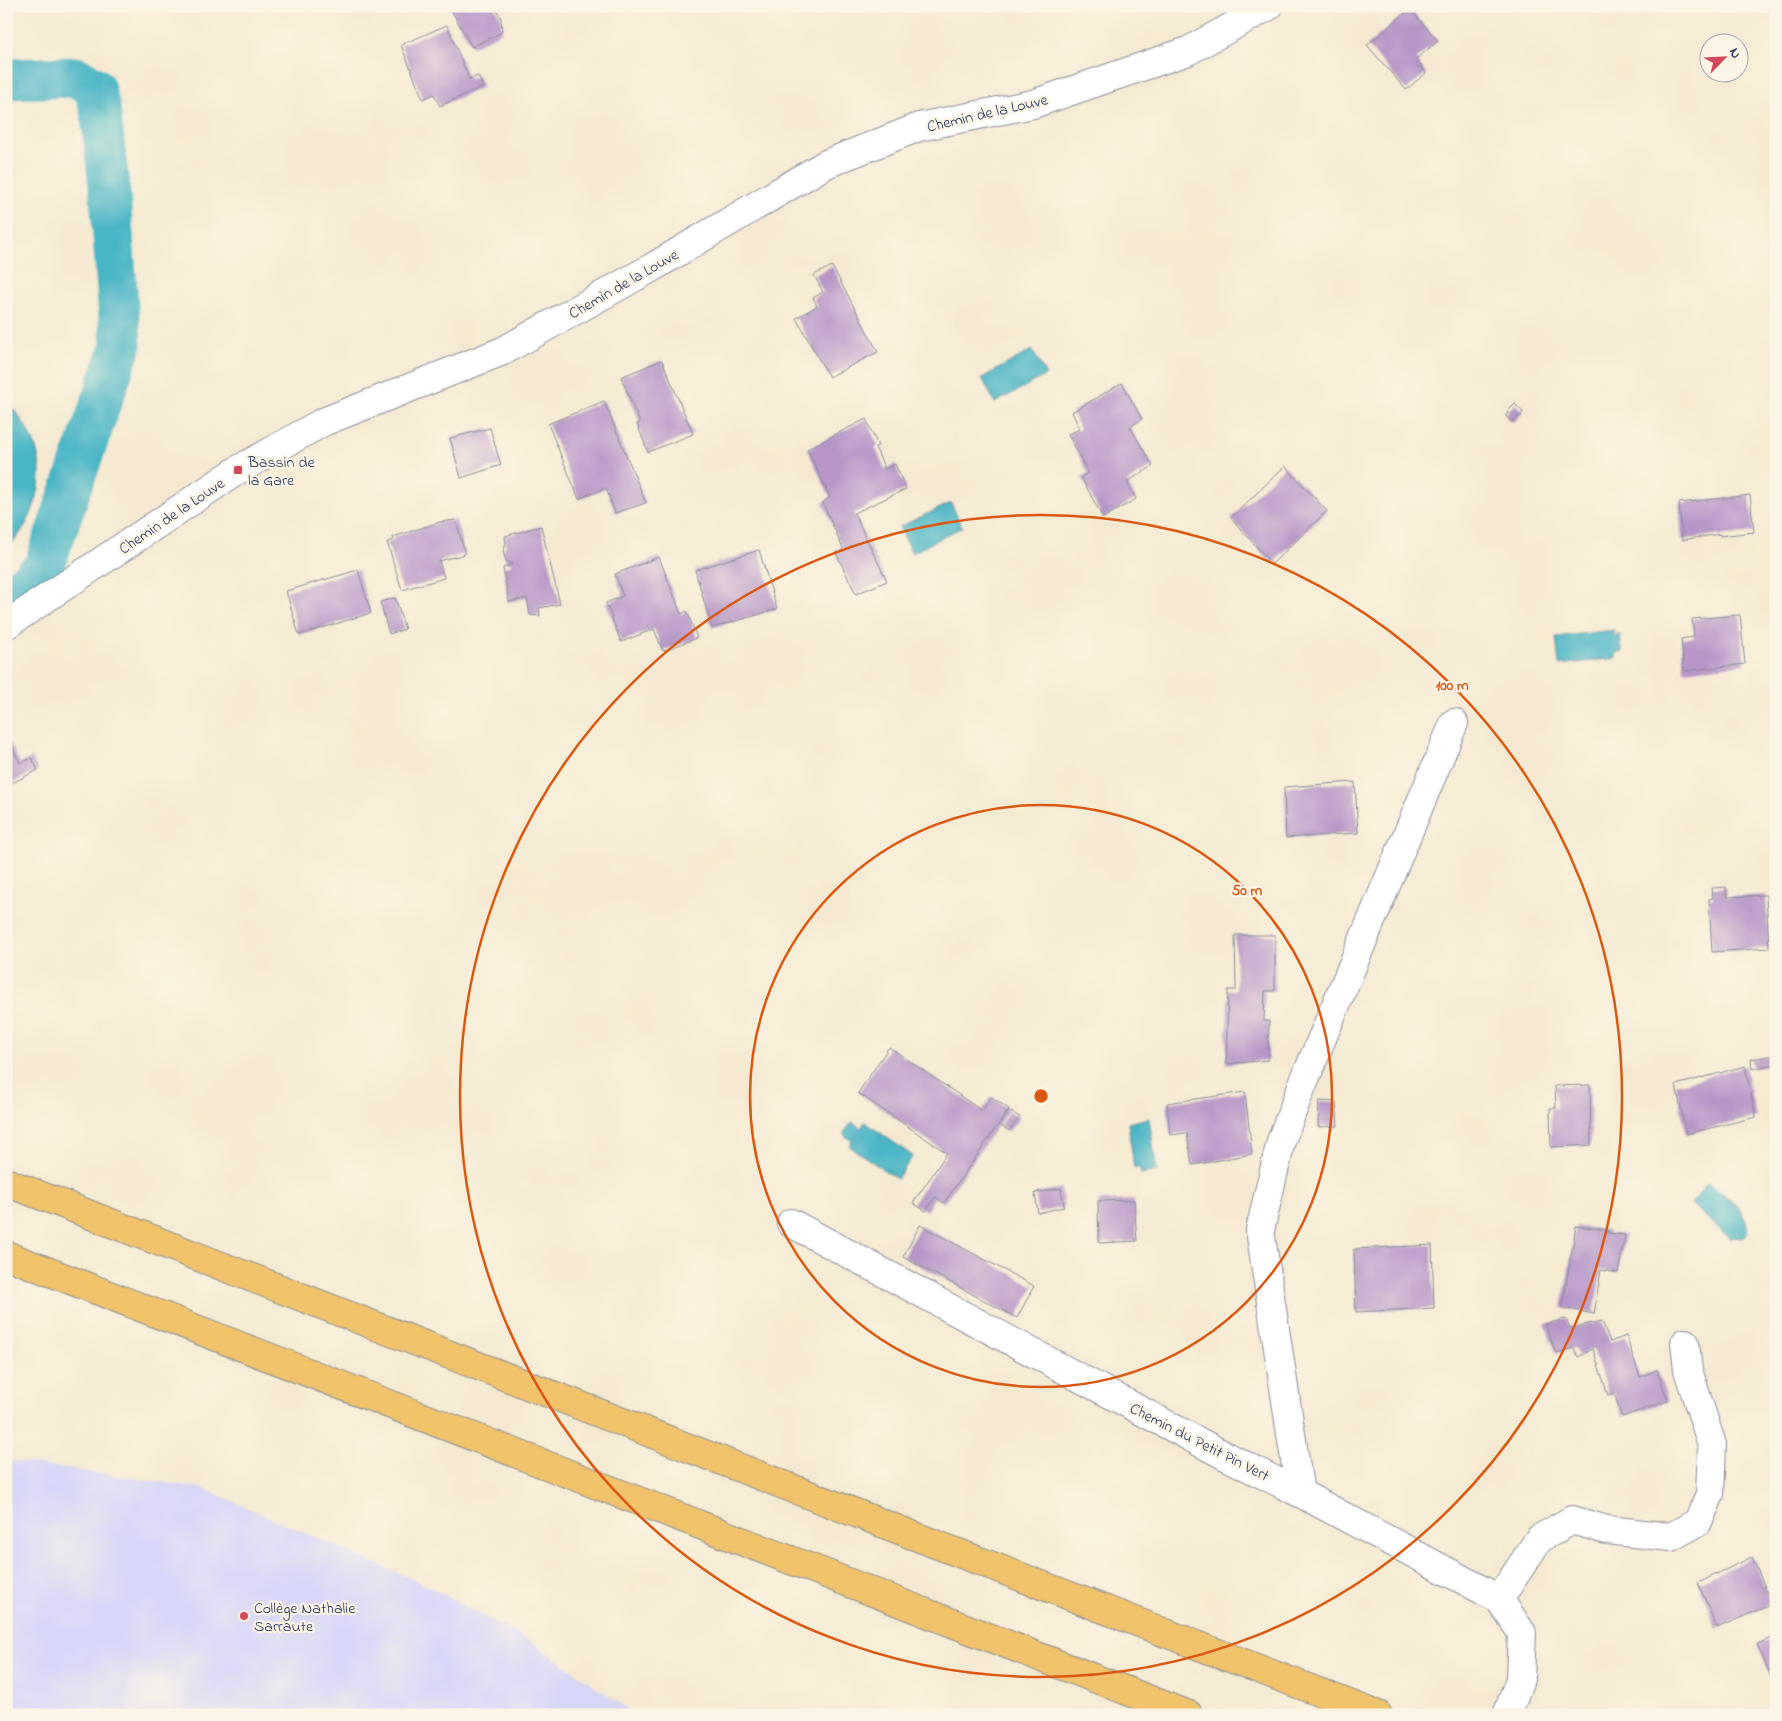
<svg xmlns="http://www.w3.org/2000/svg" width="1782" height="1721" font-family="'Indie Flower',sans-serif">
<rect width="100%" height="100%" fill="#fcf5e5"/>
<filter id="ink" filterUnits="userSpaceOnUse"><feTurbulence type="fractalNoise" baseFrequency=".02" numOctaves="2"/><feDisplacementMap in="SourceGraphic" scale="10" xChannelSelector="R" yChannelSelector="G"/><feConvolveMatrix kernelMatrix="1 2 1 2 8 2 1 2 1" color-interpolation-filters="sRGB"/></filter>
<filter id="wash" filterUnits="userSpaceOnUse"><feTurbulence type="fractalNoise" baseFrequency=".0096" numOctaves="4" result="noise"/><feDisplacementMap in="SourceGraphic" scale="20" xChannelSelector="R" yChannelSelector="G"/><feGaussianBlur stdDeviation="1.12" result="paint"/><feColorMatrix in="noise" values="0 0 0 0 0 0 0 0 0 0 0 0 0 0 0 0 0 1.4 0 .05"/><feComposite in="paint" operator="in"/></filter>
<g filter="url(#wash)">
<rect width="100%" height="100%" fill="#f5ead1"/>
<!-- built -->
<polygon fill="#d8d7f8" points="6,1460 202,1488 430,1587 535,1644 636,1715 6,1715"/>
<!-- water -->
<g fill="#49b5c5" stroke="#327292">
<polygon points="1032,350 1046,375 995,403 982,378"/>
<path d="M6,401C38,435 50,470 31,514C26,525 17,541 6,548Z"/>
<polygon points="951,503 962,527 912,553 899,527"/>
<polygon points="1614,630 1614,636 1620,635 1622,652 1616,653 1616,658 1559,665 1556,637"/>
<polygon points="1149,1118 1157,1171 1141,1174 1140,1168 1134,1168 1128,1123"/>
<polygon points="852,1122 861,1128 865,1122 913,1156 897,1179 849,1146 852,1141 843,1134"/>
<path d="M1707,1183C1723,1193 1751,1212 1747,1234L1742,1238L1734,1237L1731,1239L1691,1204Z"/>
</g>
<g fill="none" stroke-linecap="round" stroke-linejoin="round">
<!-- canal -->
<polyline stroke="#49b5c5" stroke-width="41" points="6,79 76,77 94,87 100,108 110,194 121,346 43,569 26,583 6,595"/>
</g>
<g id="blocks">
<!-- building -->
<g fill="#b697c8">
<polygon points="449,6 494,6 501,18 502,32 472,47"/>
<polygon points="1410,9 1438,41 1416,59 1426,73 1406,90 1367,45"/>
<polygon points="447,25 469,79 478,76 483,87 440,106 434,94 423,99 401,45"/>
<polygon points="832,266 878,352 829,377 796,318 817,306 813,298 823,292 814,275"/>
<polygon points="662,360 693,434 648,452 637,424 640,423 621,377"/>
<polygon points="1122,383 1142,419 1130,427 1153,466 1127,482 1136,499 1103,518 1081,477 1088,473 1068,434 1080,429 1072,412"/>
<polygon points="604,401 646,503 615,513 606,488 579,499 548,424"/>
<polygon points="1515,404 1523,412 1516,420 1511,422 1506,416 1508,411"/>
<polygon points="866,419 878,446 875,447 885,469 895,464 906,489 854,513 887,581 856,594 836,553 843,549 823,503 830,497 807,449"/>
<polygon points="490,428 501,465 461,478 450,438"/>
<polygon points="1285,466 1327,511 1272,564 1231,518"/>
<polygon points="1750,495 1754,532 1720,536 1720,534 1682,540 1679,503"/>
<polygon points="456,520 465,554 439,561 444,578 402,590 387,542 394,540 393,537 440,522"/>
<polygon points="541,526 560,604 539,608 540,616 530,615 527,598 509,602 503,568 513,564 506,561 503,551 506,544 505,536"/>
<polygon points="759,550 777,609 712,628 695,570"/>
<polygon points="659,557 681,614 687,611 697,638 663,651 654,629 621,642 606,603 623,596 615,574"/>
<polygon points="358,570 371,613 299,635 286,591"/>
<polygon points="395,598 405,629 389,634 380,602"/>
<polygon points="1740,615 1745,664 1684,671 1681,639 1694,637 1692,619"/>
<polygon points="6,735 20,763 32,758 38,770 6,786"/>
<polygon points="1355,782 1358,833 1286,838 1284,787"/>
<polygon points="1726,887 1727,897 1766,895 1769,948 1712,952 1709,899 1713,898 1712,888"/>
<polygon points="1235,935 1275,935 1275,991 1265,991 1264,1021 1269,1021 1268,1060 1226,1064 1228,990 1236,990"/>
<polygon points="889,1047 982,1111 991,1097 1009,1109 944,1203 935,1197 926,1211 913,1203 947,1153 858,1093"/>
<polygon points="1776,1055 1776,1064 1752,1069 1751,1059"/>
<polygon points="1745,1066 1756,1117 1686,1134 1676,1085"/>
<polygon points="1590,1085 1591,1145 1551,1147 1550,1108 1556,1108 1555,1086"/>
<polygon points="1245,1092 1252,1154 1192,1165 1187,1133 1170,1135 1167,1103"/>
<polygon points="1319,1101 1336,1102 1338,1126 1318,1127"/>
<polygon points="1009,1111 1020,1117 1009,1131 1000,1125"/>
<polygon points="1061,1188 1064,1207 1038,1213 1035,1193"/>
<polygon points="1134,1200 1137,1241 1099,1243 1098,1201"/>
<polygon points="920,1225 1034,1286 1017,1318 903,1257"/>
<polygon points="1576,1226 1609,1230 1608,1233 1625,1235 1618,1273 1601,1270 1594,1314 1562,1308"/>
<polygon points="1432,1245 1434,1308 1356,1312 1354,1249"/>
<polygon points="1566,1319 1570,1328 1602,1321 1610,1342 1626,1336 1640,1377 1657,1370 1668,1401 1622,1417 1614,1393 1608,1395 1593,1349 1578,1357 1574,1348 1556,1353 1545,1324"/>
<polygon points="1752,1557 1772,1604 1717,1628 1698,1583"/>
<polygon points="1776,1636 1776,1685 1774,1685 1757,1644"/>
</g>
</g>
</g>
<g filter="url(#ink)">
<use href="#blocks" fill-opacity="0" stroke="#888c98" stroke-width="1"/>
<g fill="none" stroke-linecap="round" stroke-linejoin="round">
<defs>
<g id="minor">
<polyline points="6,625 238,470 323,422 503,351 653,267 826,164 919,127 1033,104 1188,51 1269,6"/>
<polyline points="791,1223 1218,1452 1300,1493 1499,1599 1522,1633 1520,1679 1507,1715"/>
<polyline points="1300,1493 1260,1230 1281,1141 1302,1086 1454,723"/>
<polyline points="1499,1599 1539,1539 1572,1520 1607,1530 1671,1537 1698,1522 1710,1494 1712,1445 1688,1370 1685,1343"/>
</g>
<g id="highway">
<polyline points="6,1182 925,1540 1378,1715"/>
<polyline points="6,1255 1189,1715"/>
</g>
</defs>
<!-- minor casing -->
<use href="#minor" stroke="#888c98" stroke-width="30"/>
<!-- highway casing -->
<use href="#highway" stroke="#888c98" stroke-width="30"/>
<!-- minor -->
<use href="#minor" stroke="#fff" stroke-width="28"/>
<!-- highway -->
<use href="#highway" stroke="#f1c36a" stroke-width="28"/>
</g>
</g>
<!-- distance rings -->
<g fill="none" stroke="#de5710" stroke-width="2.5">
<circle cx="1041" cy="1096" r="291"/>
<circle cx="1041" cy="1096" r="581"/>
</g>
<!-- markers -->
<g fill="#d1495b" stroke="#fcf5e5" stroke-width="2">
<rect x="233" y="465" width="10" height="10" rx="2.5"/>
<circle cx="244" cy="1616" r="5"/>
</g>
<g text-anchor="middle" stroke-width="4.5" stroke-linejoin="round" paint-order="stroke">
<!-- street labels -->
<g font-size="16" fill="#1b2f5e" stroke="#fcf5e5">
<text transform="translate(987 112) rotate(-13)" y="6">Chemin de la Louve</text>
<text transform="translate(623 283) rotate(-30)" y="6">Chemin de la Louve</text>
<text transform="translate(171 515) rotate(-34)" y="6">Chemin de la Louve</text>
<text transform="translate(1200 1441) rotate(27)" y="6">Chemin du Petit Pin Vert</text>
</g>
<!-- poi labels -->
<g font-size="16" fill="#1b2f5e" stroke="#fcf5e5" text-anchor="start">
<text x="248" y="467">Bassin de<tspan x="248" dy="18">la Gare</tspan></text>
<text x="254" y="1613">Collège Nathalie<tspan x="254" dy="18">Sarraute</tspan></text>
</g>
</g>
<circle cx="1041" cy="1096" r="8" fill="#de5710" stroke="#fcf5e5" stroke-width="2.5"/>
<g font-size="15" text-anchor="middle" font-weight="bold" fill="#de5710" stroke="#fcf5e5" stroke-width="4.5" stroke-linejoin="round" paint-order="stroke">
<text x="1452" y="690">100 m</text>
<text x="1247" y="895">50 m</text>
</g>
<!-- margin -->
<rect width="1782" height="1721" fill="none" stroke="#fcf5e5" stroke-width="25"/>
<!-- north arrow -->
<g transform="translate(1724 58) rotate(66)"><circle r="24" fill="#fcf5e5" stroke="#a2a6af"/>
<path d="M0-4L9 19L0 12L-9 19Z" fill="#d1495b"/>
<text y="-8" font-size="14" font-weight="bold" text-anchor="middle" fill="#1b2f5e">N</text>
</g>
</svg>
